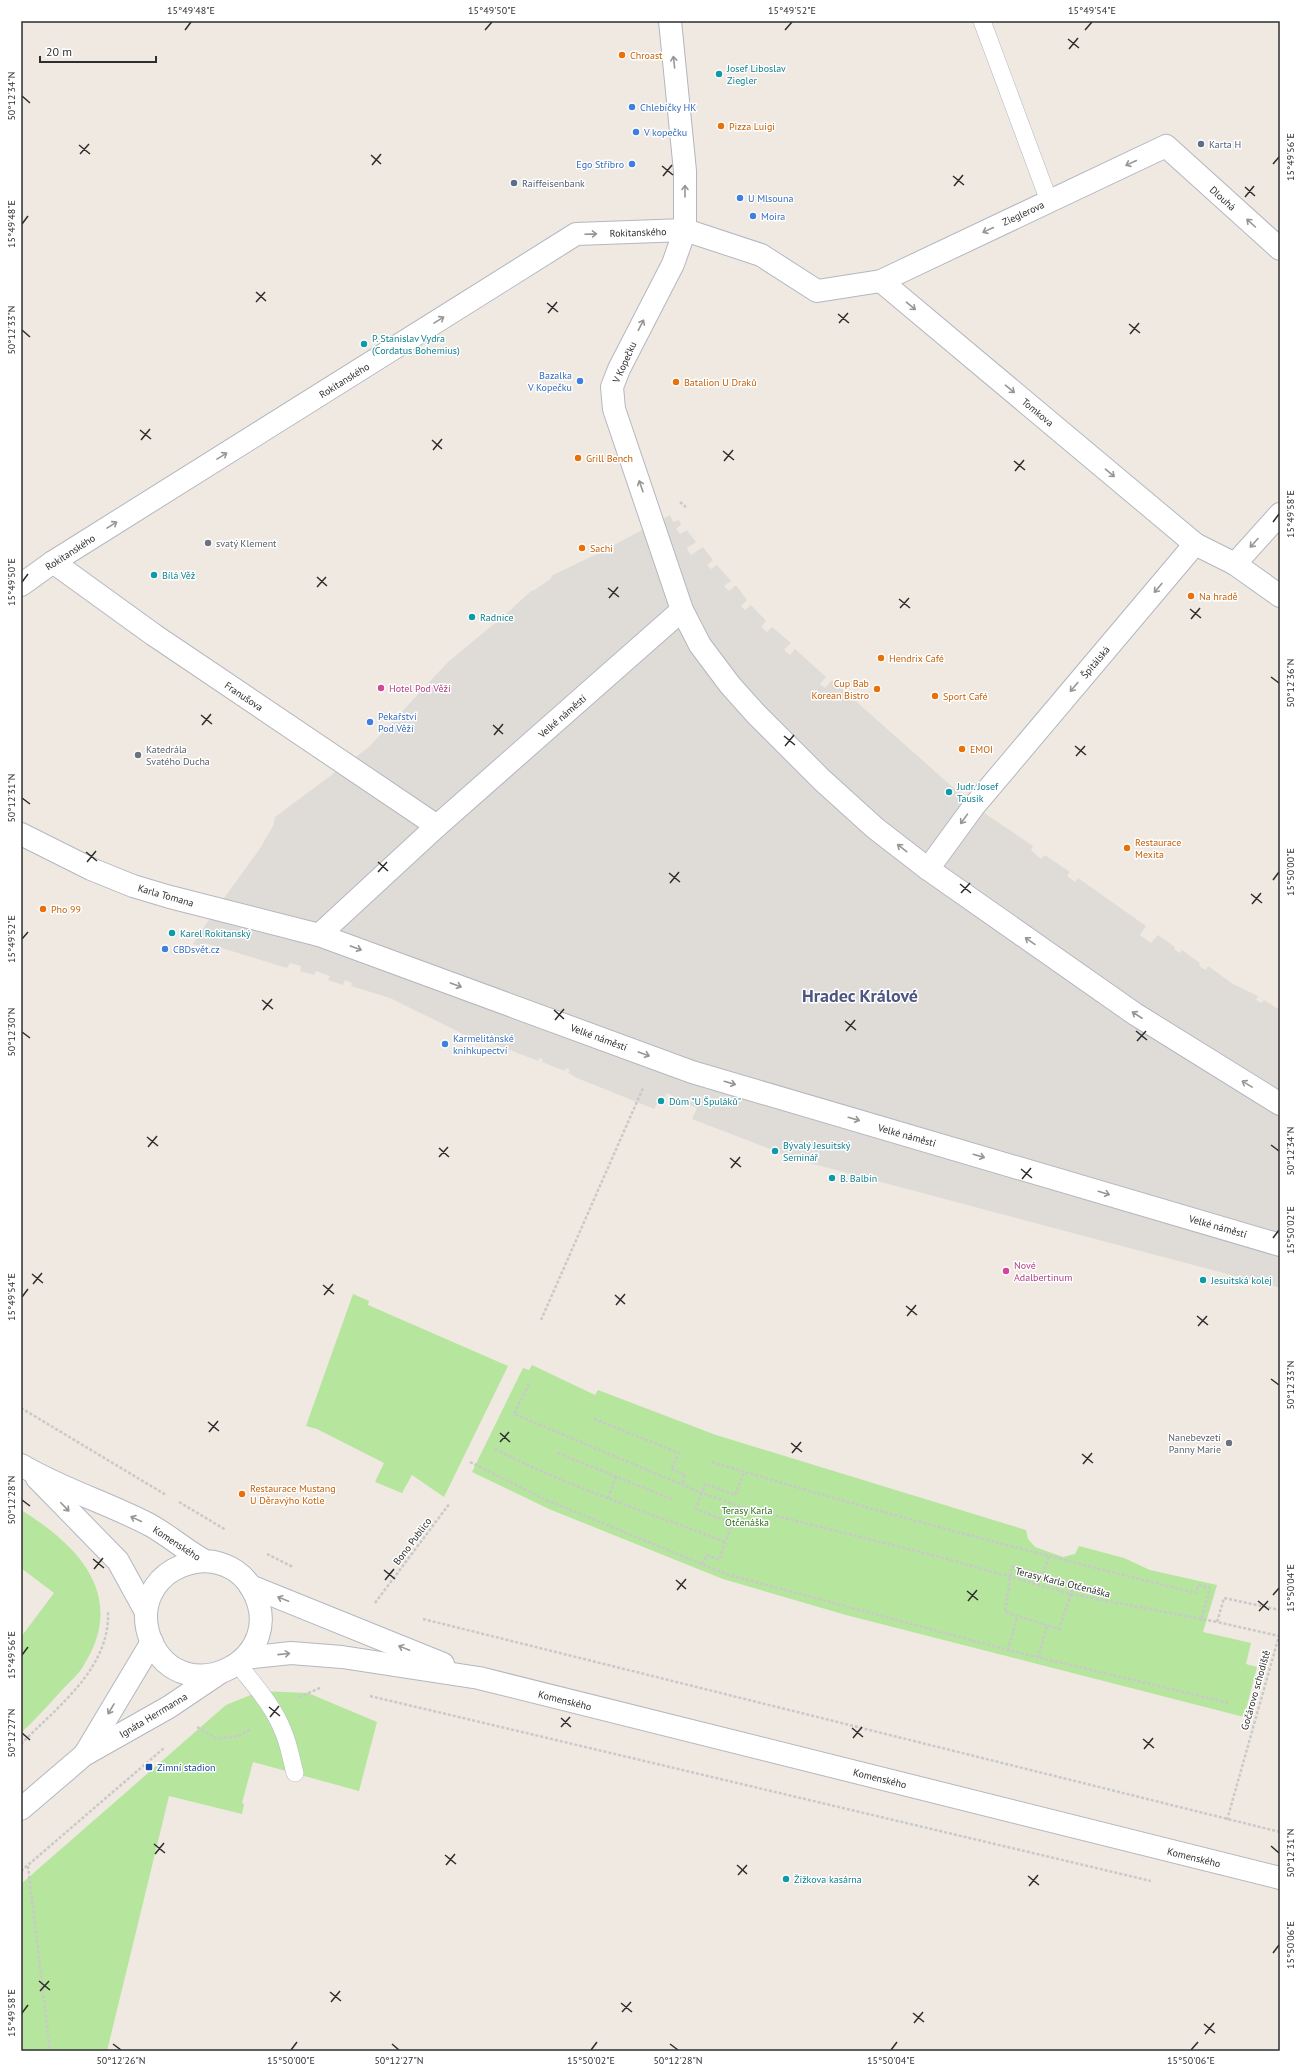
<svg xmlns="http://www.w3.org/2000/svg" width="1301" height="2072" font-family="'PT Sans',sans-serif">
<rect width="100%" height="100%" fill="#efe9e1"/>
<!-- green -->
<g fill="#b6e59e">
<polygon points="353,1294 369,1301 368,1305 508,1366 444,1497 412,1475 402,1493 375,1482 384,1463 317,1429 306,1426"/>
<polygon points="532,1365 595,1395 598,1390 716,1435 1026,1530 1028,1539 1035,1547 1063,1557 1075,1554 1079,1546 1124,1558 1150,1570 1217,1585 1203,1632 1251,1643 1246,1664 1257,1667 1244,1717 846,1615 723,1579 549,1509 472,1472 523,1368 529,1370"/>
<path d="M21,1510C81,1547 128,1598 82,1668C77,1676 69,1682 63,1689C49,1704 36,1719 21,1733V1637L54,1593L21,1568Z"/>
<polygon points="260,1691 308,1693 377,1722 359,1791 253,1762 242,1803 244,1804 242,1814 169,1796 107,2051 21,2051 21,1884 226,1705"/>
</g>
<!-- plaza -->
<polygon fill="#dfdcd8" points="670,515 673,522 679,520 681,525 676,529 680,534 687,530 696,542 687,548 688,551 691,555 703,547 713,560 707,565 711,569 717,565 731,581 724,586 729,591 736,585 747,600 741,606 745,610 751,605 766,621 761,627 767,632 772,627 791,643 784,650 790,655 795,649 826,677 820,684 825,688 832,680 974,806 1033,846 1031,850 1041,859 1045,855 1070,872 1067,876 1075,882 1078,878 1146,926 1140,935 1151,943 1158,935 1175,947 1174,949 1180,953 1182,950 1200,963 1199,965 1202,968 1206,970 1208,966 1233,984 1258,996 1256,1000 1262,1003 1264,1000 1280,1010 1280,1288 798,1160 692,1119 697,1108 667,1093 663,1099 658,1102 654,1109 577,1078 568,1073 570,1070 566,1068 565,1071 542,1062 543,1059 539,1058 538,1061 484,1040 481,1043 390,998 351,986 352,983 345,980 343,985 328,980 330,976 316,971 314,975 300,971 301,966 290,963 287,968 205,943 204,947 193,944 216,909 259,850 273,826 275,817 369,747 448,662 506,614 532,590 533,591 549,580 552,577 551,576 599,553"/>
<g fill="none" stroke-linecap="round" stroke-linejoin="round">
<defs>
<g id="lane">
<polyline points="982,21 1049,201"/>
<path d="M238,1664C254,1685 273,1705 283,1731C289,1744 291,1759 295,1773"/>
</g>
<g id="street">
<polyline points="670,21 685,171 685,230 673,264 619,369 612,387 614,409 682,610 700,645 730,685 756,714 822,780 875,828 928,869 1135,1014 1280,1104"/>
<polyline points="881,281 1195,544"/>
<polyline points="53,562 154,635 437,826"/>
<polyline points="1235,564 1280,596"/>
<polyline points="21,585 53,562 576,234 685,230 761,255 817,291 881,281 1166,146 1280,249"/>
<polyline points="21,834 91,869 133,886 170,897 319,935 692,1072 1280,1245"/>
<polyline points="928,869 974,806 1195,544 1235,564 1280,514"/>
<polyline points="319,935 437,826 682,610"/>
</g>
<g id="secondary">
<path d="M21,1465C61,1489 108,1503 150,1525C168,1535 184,1549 203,1560C206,1562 210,1561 214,1562C229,1565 243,1574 251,1587C294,1659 183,1714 151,1641C145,1626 144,1609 151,1594C161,1573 182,1562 205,1561"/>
<polyline points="37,1478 118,1561 146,1612"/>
<polyline points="250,1586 443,1664"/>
<polyline points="245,1658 291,1653 342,1657 479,1678 1280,1878"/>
<polyline points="85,1754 152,1642"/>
<polyline points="21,1809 84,1755 169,1707 218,1674"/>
</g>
</defs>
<!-- lane casing -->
<use href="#lane" stroke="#b4b7c1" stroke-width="18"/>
<!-- street casing -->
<use href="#street" stroke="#b4b7c1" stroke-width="24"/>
<!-- secondary casing -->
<use href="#secondary" stroke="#b4b7c1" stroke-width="24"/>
<!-- path -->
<g stroke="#c9c9c9" stroke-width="2.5" stroke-dasharray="3 2" stroke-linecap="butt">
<polyline points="680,502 686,507"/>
<polyline points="541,1320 643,1088"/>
<polyline points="529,1384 514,1414 702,1493 745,1508 940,1557 1071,1594 1217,1622"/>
<polyline points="21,1408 166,1495"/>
<polyline points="594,1419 679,1453 671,1469 685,1475 682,1484"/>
<path d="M495,1449C568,1487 648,1512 725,1542"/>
<polyline points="558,1453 674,1500"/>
<polyline points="470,1462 544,1499 726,1574 1008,1650 1229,1703"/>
<path d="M712,1462C872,1511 1034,1553 1196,1593L1198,1585L1210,1588L1201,1621"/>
<polyline points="608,1498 616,1476"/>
<polyline points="179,1502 226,1530"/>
<polyline points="267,1554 293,1567"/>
<polyline points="702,1564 707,1555 719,1560 732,1523 696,1509 705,1484 735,1495 744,1472"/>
<polygon points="1012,1566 1074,1584 1059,1629 1005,1612"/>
<polyline points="1043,1574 1049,1556"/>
<polyline points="375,1603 450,1503"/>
<polyline points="423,1619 1280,1832"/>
<polyline points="1008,1650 1017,1617"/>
<polyline points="1038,1658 1047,1626"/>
<polyline points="370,1696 1151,1881"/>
<polyline points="299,1697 320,1688"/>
<polyline points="197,1727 217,1739 238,1736 251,1729"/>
<path d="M21,1744C58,1706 111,1668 108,1610"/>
<polyline points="1227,1820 1279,1636 1217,1622 1224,1598 1280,1610"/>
<polyline points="28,1866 50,2051"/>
<polyline points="21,1871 164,1748"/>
</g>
<!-- lane -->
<use href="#lane" stroke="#fff" stroke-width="17"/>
<!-- street -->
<use href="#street" stroke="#fff" stroke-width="22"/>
<!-- secondary -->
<use href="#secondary" stroke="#fff" stroke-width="22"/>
</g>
<!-- one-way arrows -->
<defs><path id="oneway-shaft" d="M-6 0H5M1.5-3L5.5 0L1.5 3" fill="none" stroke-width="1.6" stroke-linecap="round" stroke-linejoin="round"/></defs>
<g stroke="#969696">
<use href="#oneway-shaft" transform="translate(674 62) rotate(-96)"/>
<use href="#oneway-shaft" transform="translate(1131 163) rotate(155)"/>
<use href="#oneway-shaft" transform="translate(685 191) rotate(-90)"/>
<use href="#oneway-shaft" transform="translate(1251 223) rotate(-138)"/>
<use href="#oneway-shaft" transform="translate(988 230) rotate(155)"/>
<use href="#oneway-shaft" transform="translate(591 234) rotate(-2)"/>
<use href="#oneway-shaft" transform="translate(911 306) rotate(40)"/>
<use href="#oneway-shaft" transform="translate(439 320) rotate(-32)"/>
<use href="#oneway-shaft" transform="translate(641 325) rotate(-63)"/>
<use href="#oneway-shaft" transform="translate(1010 389) rotate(40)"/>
<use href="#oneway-shaft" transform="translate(222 456) rotate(-32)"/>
<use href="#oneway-shaft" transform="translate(1110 473) rotate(40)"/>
<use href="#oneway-shaft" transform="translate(641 486) rotate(-109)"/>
<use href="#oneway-shaft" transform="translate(112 525) rotate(-32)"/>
<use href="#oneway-shaft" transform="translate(1254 543) rotate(132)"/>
<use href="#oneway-shaft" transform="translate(1158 588) rotate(130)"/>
<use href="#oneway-shaft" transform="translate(1074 687) rotate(130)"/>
<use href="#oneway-shaft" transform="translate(964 819) rotate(126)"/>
<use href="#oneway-shaft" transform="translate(902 848) rotate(-142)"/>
<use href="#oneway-shaft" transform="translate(1030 941) rotate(-145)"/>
<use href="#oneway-shaft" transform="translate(356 948) rotate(20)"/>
<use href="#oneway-shaft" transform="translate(456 985) rotate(20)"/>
<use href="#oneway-shaft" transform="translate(1137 1015) rotate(-147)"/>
<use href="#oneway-shaft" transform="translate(644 1054) rotate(20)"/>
<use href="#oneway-shaft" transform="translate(730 1083) rotate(16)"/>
<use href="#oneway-shaft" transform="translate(1247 1084) rotate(-149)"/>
<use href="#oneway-shaft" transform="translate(854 1119) rotate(16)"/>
<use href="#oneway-shaft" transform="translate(979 1156) rotate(16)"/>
<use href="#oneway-shaft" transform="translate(1104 1193) rotate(17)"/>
<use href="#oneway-shaft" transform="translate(65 1507) rotate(46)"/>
<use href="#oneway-shaft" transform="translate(136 1519) rotate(-155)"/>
<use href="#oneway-shaft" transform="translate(283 1599) rotate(-158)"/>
<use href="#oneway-shaft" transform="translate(404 1648) rotate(-158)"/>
<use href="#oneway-shaft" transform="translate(284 1654) rotate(-6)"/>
<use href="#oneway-shaft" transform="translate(111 1709) rotate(121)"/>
</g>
<!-- ticks -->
<path fill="none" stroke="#2e2e2e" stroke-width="1.5" d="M185,30L191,22M485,30L492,22M785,30L792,22M1085,30L1092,22M1068,39L1079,48M1069,49L1078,38M22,96L30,103M79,145L90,154M80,154L89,144M371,155L381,164M1273,164L1279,157M372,165L381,154M662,166L673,175M663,176L672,165M953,176L964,185M954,186L963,175M1245,187L1255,196M1245,197L1254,186M22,224L28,216M256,292L266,301M256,302L265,292M547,303L558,312M548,313L557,302M838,314L849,323M839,323L848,313M1129,324L1140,333M22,330L30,337M1130,334L1139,323M140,430L151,439M141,440L150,429M432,440L442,449M433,450L442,439M723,451L734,460M724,461L733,450M1014,461L1025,470M1015,471L1024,460M1273,522L1279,514M317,577L327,586M22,582L28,574M317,587L326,577M608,588L619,597M609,598L618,587M899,599L910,608M900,608L909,598M1190,609L1201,618M1191,619L1200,608M1271,677L1279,683M201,715L212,724M202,725L211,714M493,725L503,734M494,735L503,724M784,736L795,745M785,746L794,735M1075,746L1086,755M1076,756L1085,746M22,798L30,804M86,852L97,861M87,862L96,851M378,862L388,871M378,872L387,862M669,873L680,882M1273,880L1279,872M670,883L679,872M960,884L971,893M961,893L970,883M1251,894L1262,903M1252,904L1261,893M22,939L28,932M262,1000L273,1009M263,1010L272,999M554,1010L564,1019M555,1020L564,1009M845,1021L856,1030M846,1031L855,1020M1136,1031L1147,1040M22,1032L30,1038M1137,1041L1146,1031M147,1137L158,1146M1271,1145L1279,1151M148,1147L157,1136M439,1148L449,1157M439,1157L448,1147M730,1158L741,1167M731,1168L740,1157M1021,1169L1032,1178M1022,1179L1031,1168M1273,1238L1279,1230M32,1274L43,1283M33,1284L42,1273M323,1285L334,1294M324,1295L333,1284M615,1295L625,1304M22,1297L28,1289M616,1305L625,1294M906,1306L917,1315M907,1316L916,1305M1197,1316L1208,1325M1198,1326L1207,1316M1271,1379L1279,1385M208,1422L219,1431M209,1432L218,1421M500,1433L510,1442M500,1442L509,1432M791,1443L802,1452M792,1453L801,1442M1082,1454L1093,1463M1083,1464L1092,1453M22,1500L30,1506M93,1559L104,1568M94,1569L103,1558M384,1570L395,1579M385,1580L394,1569M676,1580L686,1589M677,1590L686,1579M967,1591L978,1600M1273,1595L1279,1588M968,1601L977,1590M1258,1601L1269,1610M1259,1611L1268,1601M22,1655L28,1647M269,1707L280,1716M270,1717L279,1706M561,1718L571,1727M561,1727L570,1717M852,1728L863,1737M22,1733L30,1740M853,1738L862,1727M1143,1739L1154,1748M1144,1749L1153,1738M154,1844L165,1853M1271,1846L1279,1853M155,1854L164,1843M445,1855L456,1864M446,1865L455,1854M737,1865L747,1874M738,1875L747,1865M1028,1876L1039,1885M1029,1886L1038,1875M1273,1953L1279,1945M39,1981L50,1990M40,1991L49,1981M330,1992L341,2001M331,2002L340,1991M621,2003L632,2012M622,2012L631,2002M22,2013L28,2005M913,2013L924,2022M914,2023L923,2012M1204,2024L1215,2033M1205,2034L1214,2023M113,2044L121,2050M392,2044L399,2050M670,2044L678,2050M291,2050L297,2042M591,2050L597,2042M891,2050L897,2042M1191,2050L1198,2042"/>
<!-- markers -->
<g fill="#e8710a" stroke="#fff" stroke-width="1.5">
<circle cx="622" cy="55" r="4"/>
<circle cx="721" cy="126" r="4"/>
<circle cx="676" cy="382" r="4"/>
<circle cx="578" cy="458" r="4"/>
<circle cx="582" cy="548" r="4"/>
<circle cx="1191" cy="596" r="4"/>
<circle cx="881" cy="658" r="4"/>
<circle cx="877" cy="689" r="4"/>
<circle cx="935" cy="696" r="4"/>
<circle cx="962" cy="749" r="4"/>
<circle cx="1127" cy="848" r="4"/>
<circle cx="43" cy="909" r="4"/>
<circle cx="242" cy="1494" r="4"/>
</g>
<g fill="#0f9aa8" stroke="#fff" stroke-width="1.5">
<circle cx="719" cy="74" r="4"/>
<circle cx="364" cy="344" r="4"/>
<circle cx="154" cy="575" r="4"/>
<circle cx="472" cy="617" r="4"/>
<circle cx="949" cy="792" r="4"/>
<circle cx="172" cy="933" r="4"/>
<circle cx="661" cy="1101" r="4"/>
<circle cx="775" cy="1151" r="4"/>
<circle cx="832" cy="1178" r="4"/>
<circle cx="1203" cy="1280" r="4"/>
<circle cx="786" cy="1879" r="4"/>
</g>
<g fill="#3f7fe0" stroke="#fff" stroke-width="1.5">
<circle cx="632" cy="107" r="4"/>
<circle cx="636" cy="132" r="4"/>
<circle cx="632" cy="164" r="4"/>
<circle cx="740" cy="198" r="4"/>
<circle cx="753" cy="216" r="4"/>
<circle cx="580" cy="381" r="4"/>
<circle cx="370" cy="722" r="4"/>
<circle cx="165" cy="949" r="4"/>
<circle cx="445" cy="1044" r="4"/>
</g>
<g fill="#5c6f8a" stroke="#fff" stroke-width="1.5">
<circle cx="1201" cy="144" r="4"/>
<circle cx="514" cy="183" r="4"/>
</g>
<g fill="#6b7280" stroke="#fff" stroke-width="1.5">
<circle cx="208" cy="543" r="4"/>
<circle cx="138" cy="755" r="4"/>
<circle cx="1229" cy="1443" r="4"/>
</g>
<g fill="#d1479c" stroke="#fff" stroke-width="1.5">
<circle cx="381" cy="688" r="4"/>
<circle cx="1006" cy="1271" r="4"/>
</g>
<rect fill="#1a4fb4" stroke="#fff" stroke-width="1.5" x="145" y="1763" width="8" height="8" rx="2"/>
<g text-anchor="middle" stroke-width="3" stroke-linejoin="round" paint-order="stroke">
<!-- food labels -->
<g font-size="10" fill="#c56008" stroke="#fff" text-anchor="start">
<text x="630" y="59">Chroast</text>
<text x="729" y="130">Pizza Luigi</text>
<text x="684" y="386">Batalion U Draků</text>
<text x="586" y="462">Grill Bench</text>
<text x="590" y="552">Sachi</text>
<text x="1199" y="600">Na hradě</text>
<text x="889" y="662">Hendrix Café</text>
<text x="869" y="687" text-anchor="end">Cup Bab<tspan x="869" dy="12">Korean Bistro</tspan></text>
<text x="943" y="700">Sport Café</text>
<text x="970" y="753">EMOI</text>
<text x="1135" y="846">Restaurace<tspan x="1135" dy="12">Mexita</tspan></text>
<text x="51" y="913">Pho 99</text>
<text x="250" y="1492">Restaurace Mustang<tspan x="250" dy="12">U Děravýho Kotle</tspan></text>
</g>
<!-- culture labels -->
<g font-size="10" fill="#0d838f" stroke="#fff" text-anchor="start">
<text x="727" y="72">Josef Liboslav<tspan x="727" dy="12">Ziegler</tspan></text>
<text x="372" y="342">P. Stanislav Vydra<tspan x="372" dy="12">(Cordatus Bohemius)</tspan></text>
<text x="162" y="579">Bílá Věž</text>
<text x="480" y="621">Radnice</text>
<text x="957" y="790">Judr. Josef<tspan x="957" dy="12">Tausik</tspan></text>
<text x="180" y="937">Karel Rokitanský</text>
<text x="669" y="1105">Dům "U Špuláků"</text>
<text x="783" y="1149">Bývalý Jesuitský<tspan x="783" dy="12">Seminář</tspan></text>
<text x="840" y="1182">B. Balbín</text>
<text x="1211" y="1284">Jesuitská kolej</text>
<text x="794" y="1883">Žižkova kasárna</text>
</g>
<!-- shop labels -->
<g font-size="10" fill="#366cbe" stroke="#fff" text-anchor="start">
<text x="640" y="111">Chlebíčky HK</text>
<text x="644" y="136">V kopečku</text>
<text x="624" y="168" text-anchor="end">Ego Stříbro</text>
<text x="748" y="202">U Mlsouna</text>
<text x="761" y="220">Moira</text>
<text x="572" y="379" text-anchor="end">Bazalka<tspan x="572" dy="12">V Kopečku</tspan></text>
<text x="378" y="720">Pekařství<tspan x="378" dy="12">Pod Věží</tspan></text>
<text x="173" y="953">CBDsvět.cz</text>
<text x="453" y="1042">Karmelitánské<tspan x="453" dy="12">knihkupectví</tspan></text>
</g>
<!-- service labels -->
<g font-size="10" fill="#4e5e75" stroke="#fff" text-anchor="start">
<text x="1209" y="148">Karta H</text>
<text x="522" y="187">Raiffeisenbank</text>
</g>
<!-- street labels -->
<g font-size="10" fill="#2e2e2e" stroke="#fff">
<text transform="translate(1223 198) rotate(42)" y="4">Dlouhá</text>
<text transform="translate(1023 213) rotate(-25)" y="4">Zieglerova</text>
<text transform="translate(638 232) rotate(-2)" y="4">Rokitanského</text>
<text transform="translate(624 362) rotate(-66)" y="4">V Kopečku</text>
<text transform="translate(344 380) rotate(-32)" y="4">Rokitanského</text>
<text transform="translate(1038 412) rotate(40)" y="4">Tomkova</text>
<text transform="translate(70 552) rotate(-33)" y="4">Rokitanského</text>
<text transform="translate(1095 662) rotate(-50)" y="4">Špitálská</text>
<text transform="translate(244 696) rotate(34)" y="4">Franušova</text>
<text transform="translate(562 716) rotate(-41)" y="4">Velké náměstí</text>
<text transform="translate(166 895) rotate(16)" y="4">Karla Tomana</text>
<text transform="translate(599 1037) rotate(20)" y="4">Velké náměstí</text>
<text transform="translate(907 1135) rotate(16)" y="4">Velké náměstí</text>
<text transform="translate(1218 1226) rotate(16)" y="4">Velké náměstí</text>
<text transform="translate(412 1541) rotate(-53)" y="4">Bono Publico</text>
<text transform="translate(177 1543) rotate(33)" y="4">Komenského</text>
<text transform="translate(1063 1582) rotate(14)" y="4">Terasy Karla Otčenáška</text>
<text transform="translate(1255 1690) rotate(-74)" y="4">Gočárovo schodiště</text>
<text transform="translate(565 1700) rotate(14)" y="4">Komenského</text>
<text transform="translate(153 1715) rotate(-31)" y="4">Ignáta Herrmanna</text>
<text transform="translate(880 1778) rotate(14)" y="4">Komenského</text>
<text transform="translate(1194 1857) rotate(14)" y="4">Komenského</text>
</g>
<!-- worship labels -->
<g font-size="10" fill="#5b616d" stroke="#fff" text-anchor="start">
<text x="216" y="547">svatý Klement</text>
<text x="146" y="753">Katedrála<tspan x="146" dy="12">Svatého Ducha</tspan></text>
<text x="1221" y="1441" text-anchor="end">Nanebevzetí<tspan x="1221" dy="12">Panny Marie</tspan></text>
</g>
<!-- hotel labels -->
<g font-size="10" fill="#b23c85" stroke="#fff" text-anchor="start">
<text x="389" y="692">Hotel Pod Věží</text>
<text x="1014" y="1269">Nové<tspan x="1014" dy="12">Adalbertinum</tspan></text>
</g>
<!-- park labels -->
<g font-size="10" fill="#2c6e1b" stroke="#fff">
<text x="747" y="1514">Terasy Karla<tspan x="747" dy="12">Otčenáška</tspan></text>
</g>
<!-- transit labels -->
<g font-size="10" fill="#164399" stroke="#fff" text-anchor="start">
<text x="157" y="1771">Zimní stadion</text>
</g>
<!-- town labels -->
<g font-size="18" font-weight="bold" fill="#4d5680" stroke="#fff">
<text x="860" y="1002">Hradec Králové</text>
</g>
</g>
<!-- border -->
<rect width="1301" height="2072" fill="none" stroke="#ffffff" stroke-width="44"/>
<!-- scale -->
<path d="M40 56v6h116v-6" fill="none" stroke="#2e2e2e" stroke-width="2"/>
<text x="46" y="56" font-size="12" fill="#2e2e2e" stroke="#ffffff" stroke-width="3" paint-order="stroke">20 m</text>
<rect x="22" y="22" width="1257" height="2028" fill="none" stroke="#2e2e2e" stroke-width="1.5"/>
<g font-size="10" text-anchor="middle" fill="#2e2e2e">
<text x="191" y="14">15°49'48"E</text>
<text x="492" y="14">15°49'50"E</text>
<text x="792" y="14">15°49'52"E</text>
<text x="1092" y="14">15°49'54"E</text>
<text transform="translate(11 96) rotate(-90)" y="4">50°12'34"N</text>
<text transform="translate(1290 157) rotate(-90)" y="4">15°49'56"E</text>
<text transform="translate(11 224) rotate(-90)" y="4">15°49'48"E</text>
<text transform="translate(11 330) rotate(-90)" y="4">50°12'33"N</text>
<text transform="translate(1290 514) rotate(-90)" y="4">15°49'58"E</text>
<text transform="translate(11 582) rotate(-90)" y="4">15°49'50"E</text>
<text transform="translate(1290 683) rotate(-90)" y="4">50°12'36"N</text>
<text transform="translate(11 798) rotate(-90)" y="4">50°12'31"N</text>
<text transform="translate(1290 872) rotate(-90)" y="4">15°50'00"E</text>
<text transform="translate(11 939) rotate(-90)" y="4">15°49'52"E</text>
<text transform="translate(11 1032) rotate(-90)" y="4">50°12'30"N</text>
<text transform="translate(1290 1151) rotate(-90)" y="4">50°12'34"N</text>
<text transform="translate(1290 1230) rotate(-90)" y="4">15°50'02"E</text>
<text transform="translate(11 1297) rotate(-90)" y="4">15°49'54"E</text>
<text transform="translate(1290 1385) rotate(-90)" y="4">50°12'33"N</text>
<text transform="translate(11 1500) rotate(-90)" y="4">50°12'28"N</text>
<text transform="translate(1290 1588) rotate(-90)" y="4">15°50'04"E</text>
<text transform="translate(11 1655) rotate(-90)" y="4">15°49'56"E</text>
<text transform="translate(11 1733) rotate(-90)" y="4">50°12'27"N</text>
<text transform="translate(1290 1853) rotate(-90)" y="4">50°12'31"N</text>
<text transform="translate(1290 1945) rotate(-90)" y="4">15°50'06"E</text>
<text transform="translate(11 2013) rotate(-90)" y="4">15°49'58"E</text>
<text x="121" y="2064">50°12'26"N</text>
<text x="291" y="2064">15°50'00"E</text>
<text x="399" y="2064">50°12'27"N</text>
<text x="591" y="2064">15°50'02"E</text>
<text x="678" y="2064">50°12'28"N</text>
<text x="891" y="2064">15°50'04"E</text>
<text x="1191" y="2064">15°50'06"E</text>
</g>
</svg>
